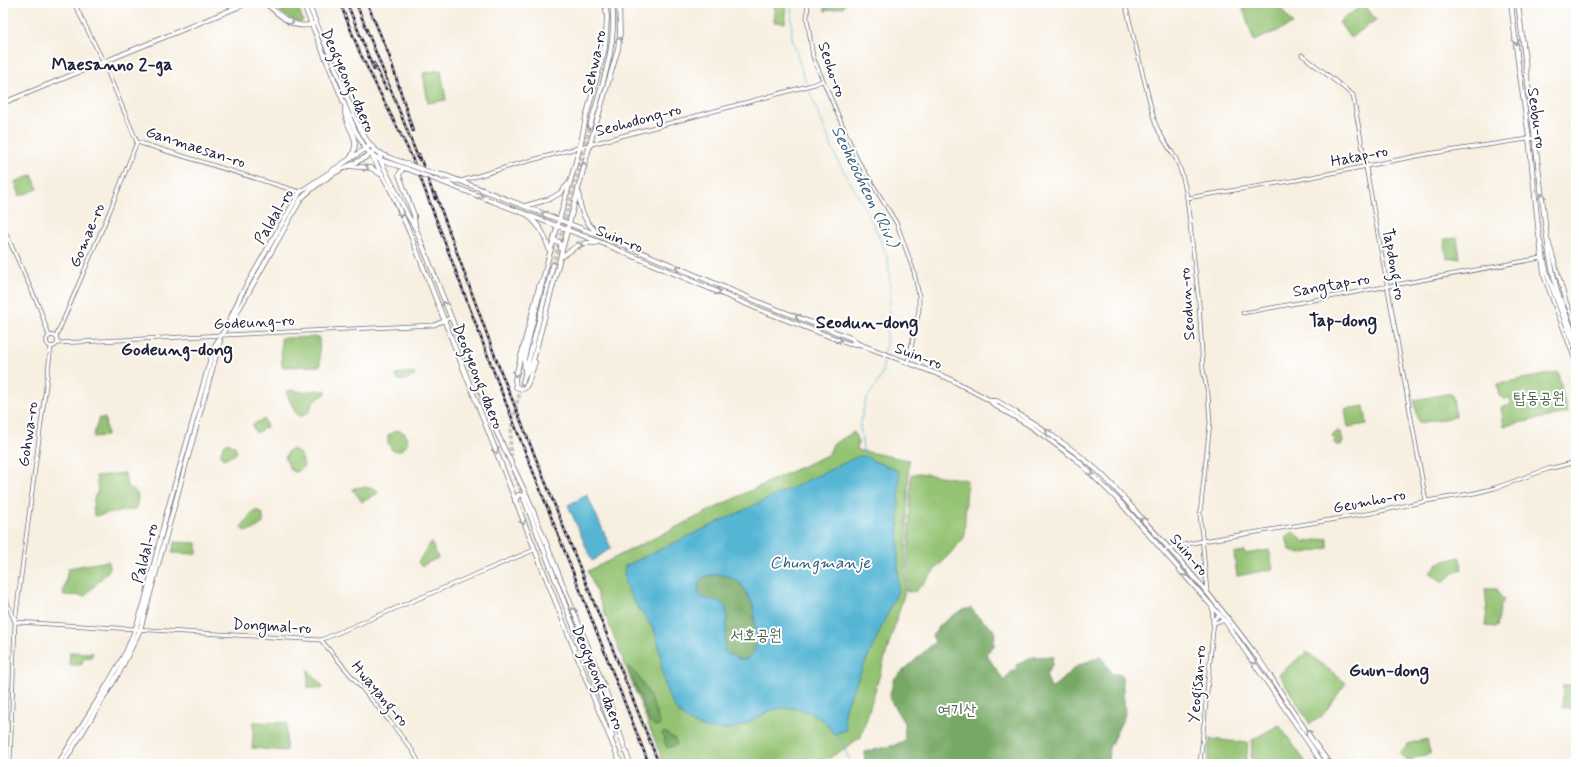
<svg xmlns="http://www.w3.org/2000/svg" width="1579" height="767" font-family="Mynerve,'Poor Story',sans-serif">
<rect width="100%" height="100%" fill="#fff"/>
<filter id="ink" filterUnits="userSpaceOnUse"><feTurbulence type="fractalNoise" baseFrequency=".025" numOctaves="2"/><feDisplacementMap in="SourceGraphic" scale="8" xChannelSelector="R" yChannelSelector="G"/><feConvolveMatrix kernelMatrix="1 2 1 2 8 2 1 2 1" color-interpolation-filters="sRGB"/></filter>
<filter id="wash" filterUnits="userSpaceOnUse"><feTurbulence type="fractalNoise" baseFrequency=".012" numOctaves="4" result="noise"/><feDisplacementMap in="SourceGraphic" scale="16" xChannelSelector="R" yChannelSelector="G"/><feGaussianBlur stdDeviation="0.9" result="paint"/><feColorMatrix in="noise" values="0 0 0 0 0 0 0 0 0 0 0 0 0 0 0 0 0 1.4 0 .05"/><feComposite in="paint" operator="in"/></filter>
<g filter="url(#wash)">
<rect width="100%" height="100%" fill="#f7efe0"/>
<!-- green -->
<g fill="#94c373" stroke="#5b7257">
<path d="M275,3H296L303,20L301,23C290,19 279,14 275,3Z"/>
<polygon points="775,3 786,3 785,23 774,22"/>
<polygon points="824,3 846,3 843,7 825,11"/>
<polygon points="1241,3 1277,3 1293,24 1254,41"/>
<polygon points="1364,4 1376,20 1350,38 1339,22"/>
<polygon points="441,70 446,100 428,103 423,73"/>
<polygon points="32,175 38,189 20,196 15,182"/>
<polygon points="1457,238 1460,258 1447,259 1444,239"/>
<polygon points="319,337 320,366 282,367 281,338"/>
<polygon points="413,372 415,374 414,376 403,381 398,380 396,377 396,374"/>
<polygon points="1558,372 1567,413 1504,426 1501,407 1511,405 1510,398 1504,399 1499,396 1497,384"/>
<polygon points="292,390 304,392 315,390 327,391 324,395 314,401 309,412 301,417 295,412 287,394 287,391"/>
<polygon points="1452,393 1456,417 1419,423 1414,400"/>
<polygon points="1364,406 1367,424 1348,427 1345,409"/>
<polygon points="99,418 105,418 107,436 93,437"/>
<polygon points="264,419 267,427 256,433 252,425"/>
<path d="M397,430L405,433C408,442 409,446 399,451L392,450L388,443V435Z"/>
<polygon points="1338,431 1341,433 1343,443 1341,445 1336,445 1334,443 1335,439 1332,436 1333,434"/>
<polygon points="854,432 858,443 857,450 909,460 905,591 861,737 830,758 806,764 664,764 588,571 747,492 829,454 833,444"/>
<path d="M227,443L234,445L237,452L234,455L223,459L221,457C221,451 222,445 227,443Z"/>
<path d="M293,449C300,452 303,459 304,466L300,470L295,472L290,469L285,458L288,451Z"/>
<path d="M125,473L127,487C141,491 138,497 136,509L94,516C93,506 92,499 98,491L96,476Z"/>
<polygon points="919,473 967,480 964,538 916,591 907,592 911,475"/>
<polygon points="362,487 376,489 378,492 377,494 362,502 353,490 354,488"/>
<polygon points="253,511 259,511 263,514 263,523 253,530 245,531 241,528 242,526"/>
<polygon points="1293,532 1305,542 1328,538 1328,548 1299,554 1289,549 1286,537"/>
<polygon points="175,542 197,543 197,554 172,553"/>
<polygon points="431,542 438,558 421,566 418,562"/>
<polygon points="1269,550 1273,569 1237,576 1234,553 1244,551 1246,554"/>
<polygon points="1460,557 1462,569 1451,575 1443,582 1430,573 1438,563"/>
<polygon points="108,561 110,569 85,596 63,595 68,568"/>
<polygon points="1485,589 1497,589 1500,596 1504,599 1500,608 1497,627 1485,626 1487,609"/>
<polygon points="70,652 93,653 91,657 84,658 81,665 69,665"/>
<polygon points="1307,652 1346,683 1322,716 1310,724 1279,674"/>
<polygon points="308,669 323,687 322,689 308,688"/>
<polygon points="1563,685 1576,685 1576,708 1562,708"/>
<polygon points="254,722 287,723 286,751 252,748"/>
<polygon points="1279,725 1307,764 1251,764 1252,740"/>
<polygon points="1210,739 1248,743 1246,764 1207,764"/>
<polygon points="1427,739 1430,754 1415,757 1411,762 1399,754 1408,744"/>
</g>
<!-- forest -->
<g fill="#77a965" stroke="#4c6650">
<path d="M718,574L730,577L741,584L753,605L756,641L754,652L748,658L741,660L724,651L721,603C708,596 695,604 699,581L706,576Z"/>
<path d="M971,608L977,616L995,631L994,646L986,654L1004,681L1011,672L1018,668L1016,665L1033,657L1053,656L1052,665L1046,674L1051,689L1077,666L1101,656L1112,674H1122L1125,715L1109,748L1108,764H864L865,752L895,745L905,740L904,723L889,698L894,679L935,642L932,635L937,631L938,626C950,619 958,609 971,608Z"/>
<path d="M627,665C644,679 654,704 660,725L658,727L650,723Z"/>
<polygon points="3,686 8,688 8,690 7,720 3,720"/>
<polygon points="665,732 675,739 677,745 667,748 662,733"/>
</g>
<!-- water -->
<g fill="#55b6d4" stroke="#3c6c88" fill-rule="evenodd">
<path d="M859,456L869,457L871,460L895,469L899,472L898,591L846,705L844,715L846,730L833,734C822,712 793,703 770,711C760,715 751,722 740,726C716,735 685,727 672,703C659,681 664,657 655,633C645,611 619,593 625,566ZM718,574L730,577L741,584L753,605L756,641L754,652L748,658L741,660L724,651C724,641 730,614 725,607C716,592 694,609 699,581L706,576Z"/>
<polygon points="587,495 611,548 592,561 568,505"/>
</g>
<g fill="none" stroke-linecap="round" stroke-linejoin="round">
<!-- stream -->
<g stroke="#55b6d4" stroke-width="1">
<polyline points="791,3 792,38 806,83"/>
<polyline points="810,92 837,160 867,211 878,234 887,256 890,278 890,299 885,353"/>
<polyline points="864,456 860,426 865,402 881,377 885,356"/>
<polyline points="838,733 849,759 849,764"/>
</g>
</g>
</g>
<g filter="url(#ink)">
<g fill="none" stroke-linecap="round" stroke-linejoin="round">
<!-- major-tunnel -->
<g stroke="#ccc6bf" stroke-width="4" stroke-dasharray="4 2" stroke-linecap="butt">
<polyline points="553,265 590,126"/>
<path d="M512,463C507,434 515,409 523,382"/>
<polyline points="514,471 523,497"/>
</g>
<defs>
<g id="minor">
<polyline points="74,3 103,61 137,142"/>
<polyline points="808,3 807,18 813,57 857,159 897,224 914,272 919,296 919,310 908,362"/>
<path d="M1125,3L1155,123C1160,136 1169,147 1176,159C1182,171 1185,185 1187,198L1199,303L1203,370L1208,394L1210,423L1200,514L1207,592"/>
<polyline points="1302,55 1353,95 1426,501"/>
<polyline points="137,142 300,192"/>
<polyline points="444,182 461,181 514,165 815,84 822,81"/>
<polyline points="1187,198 1297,180 1427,154 1535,138"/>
<polyline points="3,227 40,309 49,336"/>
<polyline points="1549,242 1566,301 1576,326"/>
<polyline points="1540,246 1544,277 1576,363"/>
<polyline points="1243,313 1541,258"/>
<circle cx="52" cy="341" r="5.5"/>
<polyline points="56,337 109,213 137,142"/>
<polyline points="58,343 434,325 450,318"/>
<polyline points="1164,551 1169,548 1203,541 1372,513 1426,501 1475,493 1495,488 1548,469 1576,462"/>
<polyline points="3,592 14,620"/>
<polyline points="1212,606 1213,624 1219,621 1225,621"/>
<polyline points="15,622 321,640 474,575 534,550"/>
<polyline points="321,640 392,724 412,750 420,764"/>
<polyline points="10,764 15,622 51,347"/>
<polyline points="1200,764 1214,620 1220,614"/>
</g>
<g id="major">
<path d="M265,3C280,14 292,31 313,24"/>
<polyline points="303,3 355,130 366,149 371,154 391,191 409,231 592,694 621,764"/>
<path d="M308,3C318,28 329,52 339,77C348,98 358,133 374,149C381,155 392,159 402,162"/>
<polyline points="1511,3 1518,62 1529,138 1539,236 1547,274 1576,350"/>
<polyline points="1518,3 1549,254 1557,291 1576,340"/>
<polyline points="3,103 248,3"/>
<path d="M345,109C344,130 364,136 350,159"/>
<path d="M590,126C601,87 618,45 612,3"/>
<polyline points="381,153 380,160 408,216 416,229 497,433 527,496 605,689 630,764"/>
<polyline points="371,154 380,160 405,168 401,171 399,175 414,215 415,226"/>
<polyline points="349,166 371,168 380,174"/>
<polyline points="432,173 447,176 629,247 766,305 851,338 858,344"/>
<polyline points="434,179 602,243 763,311 849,344 859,344 948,378 991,401 994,405 1029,425 1077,460 1119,501 1225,621 1323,764"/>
<path d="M579,193C579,210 586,224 599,234"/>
<polyline points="525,206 550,199 560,193 570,182"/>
<path d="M529,216C543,230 544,234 550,252"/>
<polyline points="553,243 556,241 559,242 561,245 561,249"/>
<path d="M561,257C575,249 577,241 596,243"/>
<polyline points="227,326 241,295 300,192 371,145"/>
<polyline points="535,362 528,383 525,388 522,389 516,387 515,379 540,283"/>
<polyline points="525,376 533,361 590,144 618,49 620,33 619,3"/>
<polyline points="525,376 524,359 547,263 580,147 586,117 605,48 607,17 605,3"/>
<polyline points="523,382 553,265"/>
<path d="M991,401H997C1032,422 1066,443 1097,470C1114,485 1129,504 1144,521C1186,566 1225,612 1260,661C1284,695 1304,732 1330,764"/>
<polyline points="524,499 598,689 611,725 612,737"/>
<polyline points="515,501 518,495 527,496"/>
<path d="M58,764L107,685L126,652L135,630L144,604L167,512L214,347L227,326L230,325L301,199C312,187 333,173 348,166C358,161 368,158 375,149"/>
<polyline points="63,764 120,671 140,630 220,341"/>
</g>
</defs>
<!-- minor casing -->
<use href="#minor" stroke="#6d6a75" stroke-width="4.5"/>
<!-- major casing -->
<use href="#major" stroke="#6d6a75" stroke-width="5.5"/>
<!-- minor -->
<use href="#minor" stroke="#fff" stroke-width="3"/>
<!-- major -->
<use href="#major" stroke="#fff" stroke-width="4"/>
<defs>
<g id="rail">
<polyline points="340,3 360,53 410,153 422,182 500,388 649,764"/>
<polyline points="347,3 374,70"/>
<polyline points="356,3 419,160"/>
<polyline points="367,3 389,55 413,131"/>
<polyline points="374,63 386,89"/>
<polyline points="419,154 435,199"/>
<polyline points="435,193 499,367 659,764"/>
</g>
</defs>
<!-- rail casing -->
<use href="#rail" stroke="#22223b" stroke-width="2.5"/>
<!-- rail -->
<use href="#rail" stroke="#fff" stroke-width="1" stroke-dasharray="3" stroke-linecap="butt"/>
<defs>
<g id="major-bridge">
<polyline points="402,162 432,173"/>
<polyline points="405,168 434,179"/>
</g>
</defs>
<!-- major-bridge casing -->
<use href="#major-bridge" stroke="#6d6a75" stroke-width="5.5" stroke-linecap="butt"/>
<!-- major-bridge -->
<use href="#major-bridge" stroke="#fff" stroke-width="4"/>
</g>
<!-- one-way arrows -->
<defs><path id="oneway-chevron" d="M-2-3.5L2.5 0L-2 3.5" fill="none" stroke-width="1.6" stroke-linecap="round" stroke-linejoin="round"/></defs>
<g stroke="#9c9ca7">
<use href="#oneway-chevron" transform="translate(291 22) rotate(24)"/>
<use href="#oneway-chevron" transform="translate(619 40) rotate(-82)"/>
<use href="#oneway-chevron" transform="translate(1516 42) rotate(84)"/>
<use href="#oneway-chevron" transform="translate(584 165) rotate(-76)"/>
<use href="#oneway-chevron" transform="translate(366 168) rotate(12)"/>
<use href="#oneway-chevron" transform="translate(480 196) rotate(21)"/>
<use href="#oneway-chevron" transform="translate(1542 196) rotate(-97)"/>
<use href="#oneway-chevron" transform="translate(401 214) rotate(66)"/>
<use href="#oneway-chevron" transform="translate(544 214) rotate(-159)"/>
<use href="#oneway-chevron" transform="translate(580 245) rotate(-19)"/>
<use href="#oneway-chevron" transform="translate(678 268) rotate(-157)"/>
<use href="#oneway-chevron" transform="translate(718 292) rotate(23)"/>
<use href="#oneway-chevron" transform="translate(444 304) rotate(-111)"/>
<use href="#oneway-chevron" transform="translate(798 317) rotate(-159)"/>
<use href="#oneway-chevron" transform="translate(839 340) rotate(21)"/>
<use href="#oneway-chevron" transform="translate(516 374) rotate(101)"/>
<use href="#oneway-chevron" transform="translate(1048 432) rotate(-145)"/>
<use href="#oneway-chevron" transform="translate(496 451) rotate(69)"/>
<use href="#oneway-chevron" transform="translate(1091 473) rotate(42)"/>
<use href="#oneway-chevron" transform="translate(1143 520) rotate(-133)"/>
<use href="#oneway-chevron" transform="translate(523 522) rotate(69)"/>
<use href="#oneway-chevron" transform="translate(1185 574) rotate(48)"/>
<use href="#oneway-chevron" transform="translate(573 610) rotate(-112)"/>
<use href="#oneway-chevron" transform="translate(1254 662) rotate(56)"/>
<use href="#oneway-chevron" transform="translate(1308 732) rotate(-123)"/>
</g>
</g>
<g text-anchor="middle" stroke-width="4" stroke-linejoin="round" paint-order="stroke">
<!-- street labels -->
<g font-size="16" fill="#22223b" stroke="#fff">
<text transform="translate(593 62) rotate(-78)" y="6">Sehwa-ro</text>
<text transform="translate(833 69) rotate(71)" y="6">Seoho-ro</text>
<text transform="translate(349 80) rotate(66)" y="6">Deogyeong-daero</text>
<text transform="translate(1538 118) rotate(82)" y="6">Seobu-ro</text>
<text transform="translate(638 119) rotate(-15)" y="6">Seohodong-ro</text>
<text transform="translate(196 146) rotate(18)" y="6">Ganmaesan-ro</text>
<text transform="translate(1359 155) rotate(-11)" y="6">Hatap-ro</text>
<text transform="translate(273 216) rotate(-59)" y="6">Paldal-ro</text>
<text transform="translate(86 235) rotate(-67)" y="6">Gomae-ro</text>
<text transform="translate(620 238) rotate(22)" y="6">Suin-ro</text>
<text transform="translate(1395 264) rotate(80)" y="6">Tapdong-ro</text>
<text transform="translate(1331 284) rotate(-10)" y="6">Sangtap-ro</text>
<text transform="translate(1186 304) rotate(-94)" y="6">Seodun-ro</text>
<text transform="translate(254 321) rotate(-3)" y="6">Godeung-ro</text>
<text transform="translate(919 355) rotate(21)" y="6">Suin-ro</text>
<text transform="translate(479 376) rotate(68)" y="6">Deogyeong-daero</text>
<text transform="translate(27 434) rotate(-82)" y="6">Gohwa-ro</text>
<text transform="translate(1369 500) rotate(-11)" y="6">Geumho-ro</text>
<text transform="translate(144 553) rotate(-75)" y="6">Paldal-ro</text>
<text transform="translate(1190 554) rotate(49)" y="6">Suin-ro</text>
<text transform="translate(272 625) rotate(3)" y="6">Dongmal-ro</text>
<text transform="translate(599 677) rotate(67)" y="6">Deogyeong-daero</text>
<text transform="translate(1196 684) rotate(-85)" y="6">Yeogisan-ro</text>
<text transform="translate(381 693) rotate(50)" y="6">Hwayang-ro</text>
</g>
<!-- park labels -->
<g font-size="16" fill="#506251" stroke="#fff">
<text x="1539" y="403">탑동공원</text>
<text x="756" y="640">서호공원</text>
<text x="957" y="715">여기산</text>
</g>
<!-- water labels -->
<g font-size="17" font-style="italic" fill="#365d78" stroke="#fff">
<text transform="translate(866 186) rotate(64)" y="6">Seoheocheon (Riv.)</text>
<text x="820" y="568">Chungmanje</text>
</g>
<!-- quarter labels -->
<g font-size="18" font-weight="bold" fill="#22223b" stroke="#fff">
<text x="112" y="70">Maesanno 2-ga</text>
<text x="1343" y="326">Tap-dong</text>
<text x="867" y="328">Seodun-dong</text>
<text x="177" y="355">Godeung-dong</text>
<text x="1389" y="676">Guun-dong</text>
</g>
</g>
<!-- margin -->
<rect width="1579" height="767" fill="none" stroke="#fff" stroke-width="16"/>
</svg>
